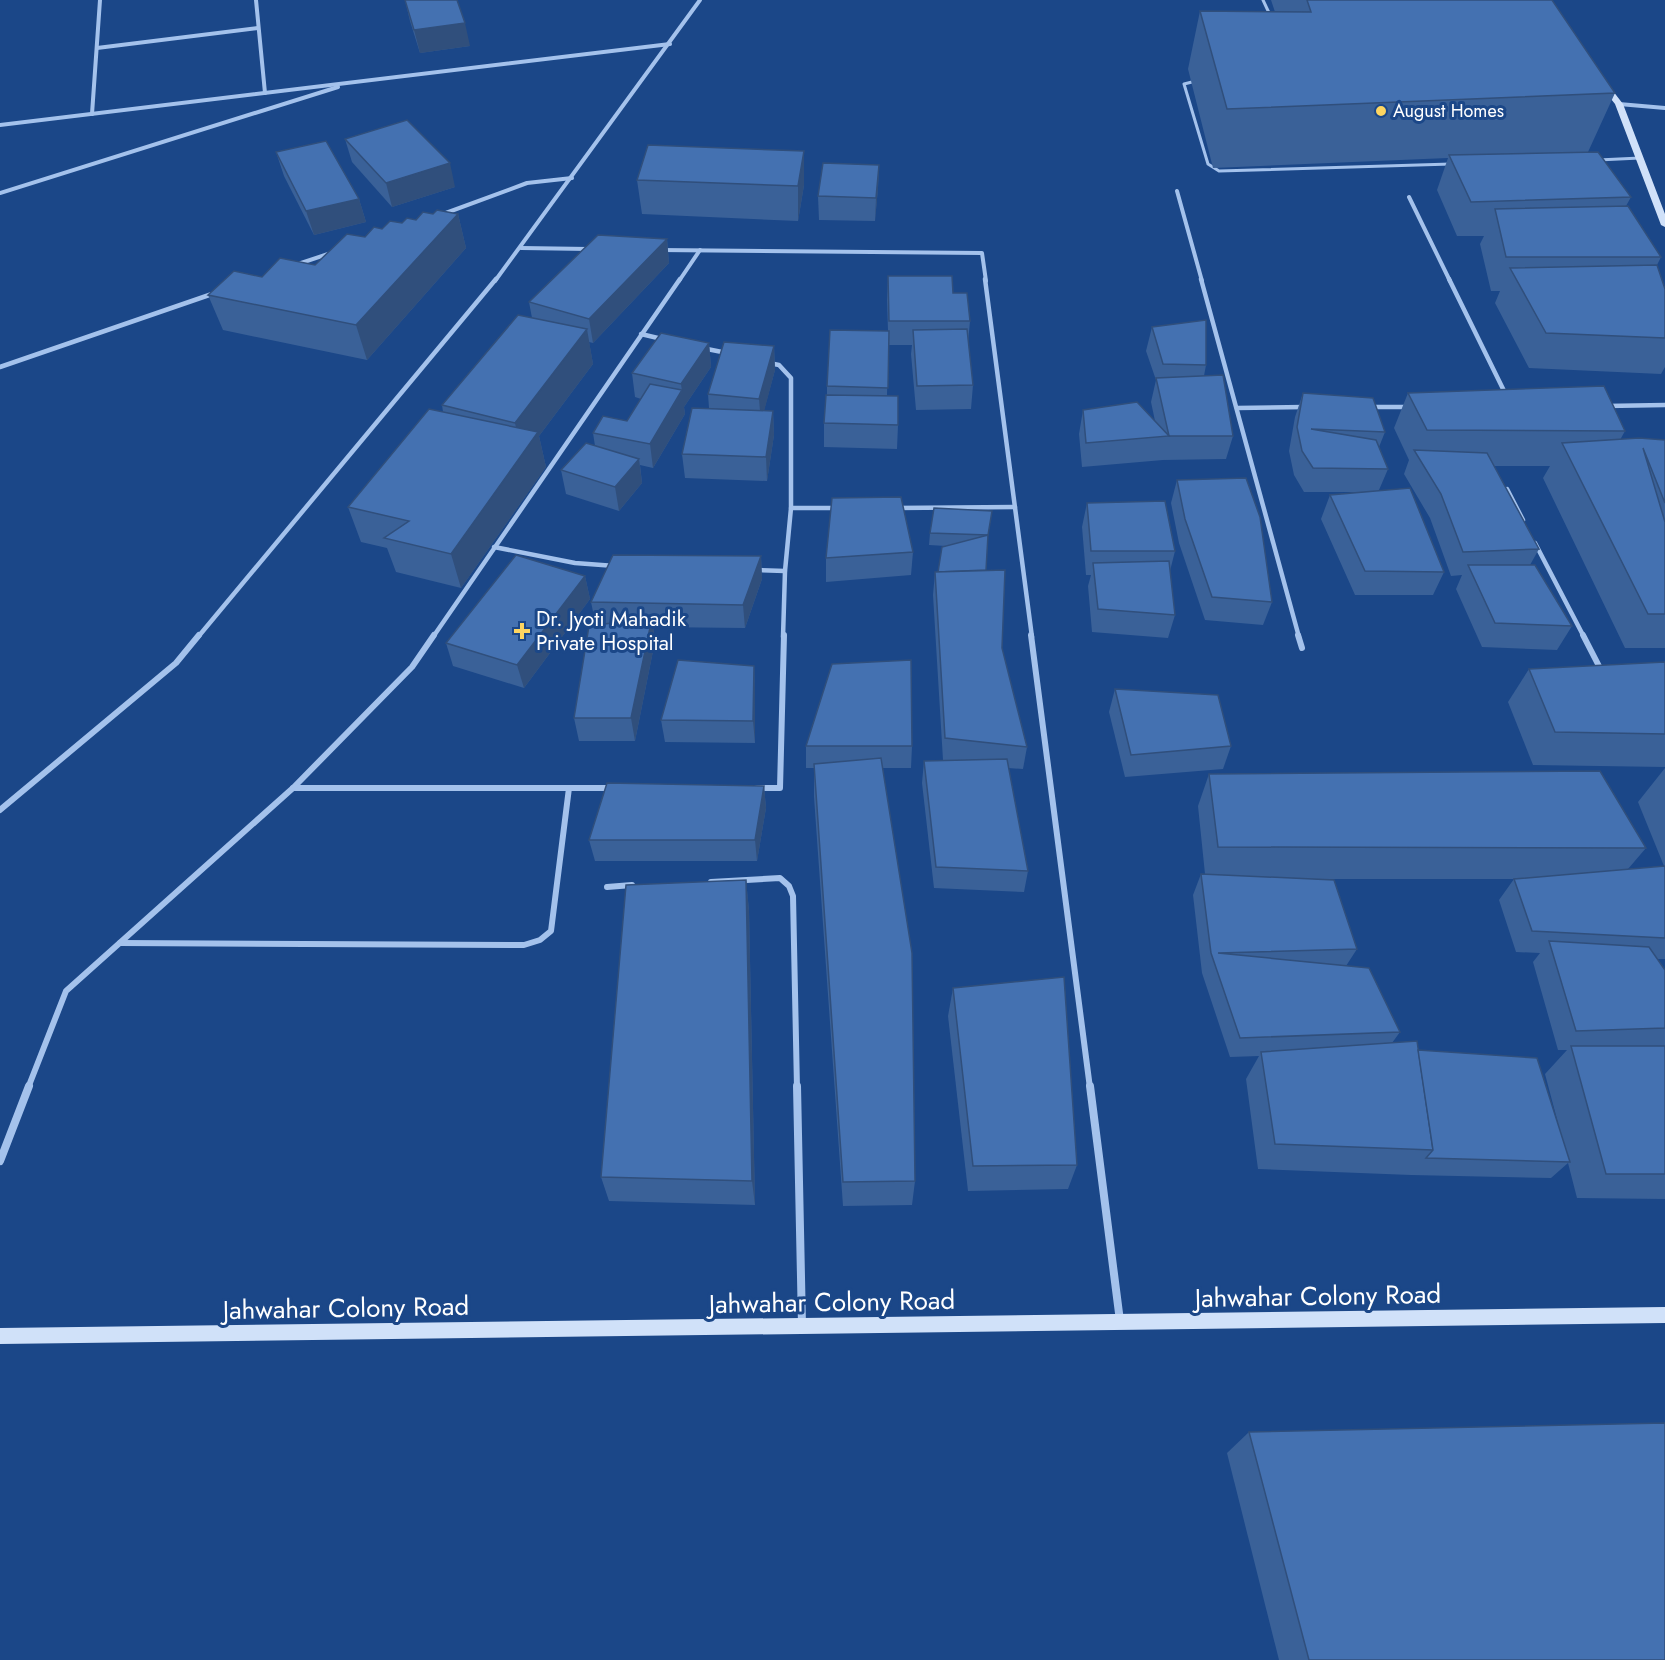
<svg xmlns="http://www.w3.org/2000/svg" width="1665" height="1660" font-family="Jost,sans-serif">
<rect width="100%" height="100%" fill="#1b4788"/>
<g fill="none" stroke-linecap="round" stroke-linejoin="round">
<!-- lane -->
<g stroke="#a4c2ec" stroke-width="3">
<polyline points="1263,0 1270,15"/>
<polyline points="1196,81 1184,84 1208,164 1219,171 1451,164"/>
<polyline points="1598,160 1640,158"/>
</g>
<!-- street-far3 -->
<g stroke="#a4c2ec" stroke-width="4">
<polyline points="256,0 265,93"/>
<polyline points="97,48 258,28"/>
<polyline points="1619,104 1665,108"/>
<polyline points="92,114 100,0"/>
<polyline points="0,125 670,44"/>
<polyline points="1177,191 1202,281"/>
<polyline points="0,193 338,87"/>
<polyline points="1409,197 1450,281"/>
<polyline points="443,214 527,183 572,178"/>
<polyline points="521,248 589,249"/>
<polyline points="659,250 982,253 986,281"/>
<polyline points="295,265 334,252"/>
<polyline points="495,281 700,0"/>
<polyline points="679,281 700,250"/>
</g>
<!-- street-far2 -->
<g stroke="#a4c2ec" stroke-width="4.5">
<polyline points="985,279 1032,637"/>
<polyline points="1201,279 1299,637"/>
<polyline points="1449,279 1506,395"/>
<polyline points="641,334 662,339"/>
<polyline points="702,348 727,353"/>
<polyline points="769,363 779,365 791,378 791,508"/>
<polyline points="0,367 215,293"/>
<polyline points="1606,406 1665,405"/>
<polyline points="1369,407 1409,407"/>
<polyline points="1237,408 1304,407"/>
<polyline points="1507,489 1523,520"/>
<polyline points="895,508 1015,507"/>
<polyline points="1535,543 1584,637"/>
<polyline points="494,547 575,563 615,566"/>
<polyline points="754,570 785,571"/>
<polyline points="198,637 496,279"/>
<polyline points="433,637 680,279"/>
<polyline points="783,637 785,571 791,508 837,508"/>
</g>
<!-- street-far1 -->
<g stroke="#a4c2ec" stroke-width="6">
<polyline points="1031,635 1090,1088"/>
<polyline points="1298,635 1302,648"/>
<polyline points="1583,635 1602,672"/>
<polyline points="293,788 611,788"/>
<polyline points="757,788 780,788 784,635"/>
<polyline points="0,810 176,663 199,635"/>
<polyline points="711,882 780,878 789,886 793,896 797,1088"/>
<polyline points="607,887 632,885"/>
<polyline points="120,943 524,945 540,940 551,931 569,788"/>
<polyline points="28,1088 66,991 293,788 412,667 434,635"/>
</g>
<!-- street -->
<g stroke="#a4c2ec" stroke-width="8">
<polyline points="797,1086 802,1325"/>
<polyline points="1090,1086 1120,1321"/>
<polyline points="0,1161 29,1086"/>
</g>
<!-- secondary -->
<g fill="#d0e1f9" fill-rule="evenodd">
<polygon points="1600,82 1606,82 1623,104 1665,214 1665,227 1661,225 1615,104 1599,84"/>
<polygon points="1665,1307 1665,1323 0,1344 0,1328"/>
</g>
</g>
<!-- wall -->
<g fill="#3a6198" fill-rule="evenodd">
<polygon points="405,0 470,46 420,53 410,21"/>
<polygon points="1271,0 1552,0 1615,93 1588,152 1631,197 1626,206 1661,257 1657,265 1665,289 1665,367 1661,374 1529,368 1495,303 1500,291 1491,291 1480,244 1484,236 1457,236 1437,190 1448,158 1213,168 1188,69 1200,11 1275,12"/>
<polygon points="345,139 455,187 392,207 352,162"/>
<polygon points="276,152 359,199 366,222 314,235 284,176"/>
<polygon points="879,165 878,188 875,221 819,220 818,196"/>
<polygon points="637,180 804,185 798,221 642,214"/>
<polygon points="433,214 458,214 466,248 367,360 223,330 208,295 262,277 315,265 365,237 382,229"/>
<polygon points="667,239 669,263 593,343 589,342 593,364 539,436 546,467 461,588 396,572 387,548 361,542 348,507 443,412 442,405 532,318 529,302"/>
<polygon points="888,276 953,293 970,321 968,343 973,385 971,409 916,410 911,354 912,345 888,345 888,342 887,396 898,425 897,449 824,447 824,423 827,395 827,386 888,331 887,300"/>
<polygon points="1152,327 1206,365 1204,376 1233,436 1226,459 1163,460 1082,467 1079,434 1083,410 1155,421 1151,402 1156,380 1146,351"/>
<polygon points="709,343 711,367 684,407 685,414 653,468 640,465 642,483 619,511 566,494 561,470 595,446 593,433 627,421 641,399 635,397 632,373"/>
<polygon points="774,346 775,370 764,410 773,411 774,435 767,481 685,478 682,454 709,408 708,394"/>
<polygon points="1303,393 1385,432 1379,447 1388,469 1379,490 1444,572 1433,595 1355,595 1321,519 1330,495 1358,492 1304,492 1294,475 1289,451 1295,417"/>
<polygon points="1408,393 1625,431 1620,440 1665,440 1665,648 1625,648 1543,478 1550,466 1494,466 1539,549 1530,565 1572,626 1557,650 1482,647 1456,589 1462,575 1451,576 1430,518 1404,474 1409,460 1394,428"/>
<polygon points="1177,480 1272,602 1263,625 1205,620 1179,543 1171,503"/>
<polygon points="1087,503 1175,551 1170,571 1175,615 1168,638 1092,632 1088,586 1091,575 1086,575 1082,527"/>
<polygon points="992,511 987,542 986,570 1002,648 1027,747 1023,769 1008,768 1028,871 1024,892 934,888 922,783 924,761 943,760 933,595 935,572 938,572 946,546 929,545 930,533"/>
<polygon points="913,552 911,575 826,582 826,558"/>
<polygon points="761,556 762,579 745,628 653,627 655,641 635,741 579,741 574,718 596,626 591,602"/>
<polygon points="585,576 590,599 524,688 453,666 446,643"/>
<polygon points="1665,662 1665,767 1533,765 1508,702 1529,669"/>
<polygon points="754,666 755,689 755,743 665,742 661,720"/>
<polygon points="1115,689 1231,746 1223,769 1125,777 1109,712"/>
<polygon points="806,746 912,746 911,768 883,768 915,1181 912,1205 843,1206 814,797 814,768 806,768"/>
<path d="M1665,768V959H1657L1665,970V1199L1577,1198L1568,1163L1551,1178L1411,1175L1258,1169L1246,1079L1259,1056L1230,1057L1202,973L1193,895L1201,874H1205L1198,806L1209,774L1646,848L1628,869L1664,866L1638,802ZM1301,879H1514L1499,900L1516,952L1540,953L1533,962L1558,1050H1567L1545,1074L1558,1123L1418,1050L1392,1043L1400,1032L1346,966L1357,949Z"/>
<polygon points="764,786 766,808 757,861 595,861 589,840"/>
<polygon points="746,880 749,911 755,1205 609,1201 601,1177"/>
<polygon points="953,988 1077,1165 1068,1189 968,1191 948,1016"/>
<polygon points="1249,1432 1665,1660 1279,1660 1227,1453"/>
</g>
<!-- shaded-wall -->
<g fill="#304f7c">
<polygon points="465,23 470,46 420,53 414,30"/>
<polygon points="804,151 804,185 798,221 798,186"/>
<polygon points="450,163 455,187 392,207 386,183"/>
<polygon points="879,165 878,188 875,221 876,198"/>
<polygon points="359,199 366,222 314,235 306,211"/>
<polygon points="458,214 466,248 367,360 356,325"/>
<polygon points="667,239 669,263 593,343 589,319"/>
<polygon points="587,329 593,364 539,436 546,467 461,588 451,554 522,454 515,423"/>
<polygon points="709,343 711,367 684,407 685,414 653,468 650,444 682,391 681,384"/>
<polygon points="774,346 775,370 761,423 759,399"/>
<polygon points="773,411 774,435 767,481 766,457"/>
<polygon points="639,459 642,483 619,511 615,487"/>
<polygon points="761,556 762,579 745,628 743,605"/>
<polygon points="585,576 590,599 524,688 517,665"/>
<polygon points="652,618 655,641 635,741 631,718"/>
<polygon points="754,666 755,689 755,743 753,721"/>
<polygon points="764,786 766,808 757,861 755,840"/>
<polygon points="746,880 749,911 755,1205 752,1181"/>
</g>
<!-- building -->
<g fill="#4471b1" stroke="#304f7c" stroke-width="1.5">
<polygon points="405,0 457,0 465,23 414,30"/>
<polygon points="1307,0 1552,0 1615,93 1227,109 1200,11 1311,12"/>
<polygon points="407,120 450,163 386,183 345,139"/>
<polygon points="326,141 359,199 306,211 276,152"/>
<polygon points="648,145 804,151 798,186 637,180"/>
<polygon points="1598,152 1631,197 1471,202 1449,155"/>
<polygon points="823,163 879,165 876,198 818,196"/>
<polygon points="1628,206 1661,257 1506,257 1495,209"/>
<polygon points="437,210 458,214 356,325 208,295 234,271 262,277 280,258 315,265 347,234 365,237 374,227 382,229 390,221 402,223 407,218 416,220 423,212 433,214"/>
<polygon points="598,235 667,239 589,319 529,302"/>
<polygon points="1657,265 1665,289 1665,338 1546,333 1510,268"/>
<polygon points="888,276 952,276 953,293 967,293 970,321 889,321"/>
<polygon points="518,315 587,329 515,423 442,405"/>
<polygon points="1206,320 1206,365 1163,364 1152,327"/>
<polygon points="967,329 973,385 917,386 913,330"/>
<polygon points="830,330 889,331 888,388 827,386"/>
<polygon points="661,333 709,343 681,384 632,373"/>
<polygon points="724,342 774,346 759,399 708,394"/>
<polygon points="1223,375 1233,436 1169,436 1156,378"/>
<polygon points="650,384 682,390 650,444 593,433 603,416 627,421"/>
<polygon points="1604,386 1625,431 1427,430 1408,393"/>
<polygon points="1303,393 1373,398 1385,432 1311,429 1376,440 1388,469 1313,468 1302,451 1297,427"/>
<polygon points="826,395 898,396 898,425 824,423"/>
<polygon points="1137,402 1169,436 1086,443 1083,410"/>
<polygon points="692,408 773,411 766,457 682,454"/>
<polygon points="429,409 538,432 451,554 384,538 409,521 348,507"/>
<polygon points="1639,438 1665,440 1665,503 1643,448 1665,522 1665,614 1648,614 1562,443"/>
<polygon points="586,443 639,459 615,487 561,470"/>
<polygon points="1414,450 1487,453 1539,549 1463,552 1441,494"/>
<polygon points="1246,478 1260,517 1272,602 1212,597 1185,519 1177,480"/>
<polygon points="1410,488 1444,572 1365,571 1330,495"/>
<polygon points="901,497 913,552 826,558 832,498"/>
<polygon points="1165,501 1175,551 1091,551 1087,503"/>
<polygon points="934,508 992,511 988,535 930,533"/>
<polygon points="988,535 986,570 938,572 942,547"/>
<polygon points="516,555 585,576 517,665 446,643"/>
<polygon points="613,555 761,556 743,605 591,602"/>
<polygon points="1169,561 1175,615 1098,609 1093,563"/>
<polygon points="1468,565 1535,565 1572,626 1495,623"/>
<polygon points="1005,570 1002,648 1027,747 945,738 935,572"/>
<polygon points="652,618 631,718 574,718 589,626"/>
<polygon points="678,660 754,666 753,721 661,720"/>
<polygon points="911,660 912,746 806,746 832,664"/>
<polygon points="1665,662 1665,734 1555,732 1529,669"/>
<polygon points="1115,689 1218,695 1231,746 1131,755"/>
<polygon points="881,758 912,953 915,1181 843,1182 814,764"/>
<polygon points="1007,759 1028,871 936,867 924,761"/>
<polygon points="1600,771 1646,848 1218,847 1209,774"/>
<polygon points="607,783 764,786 755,840 589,840"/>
<polygon points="1665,866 1665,938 1532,931 1514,879"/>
<polygon points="1201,874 1334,880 1357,949 1218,953 1369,968 1400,1032 1240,1038 1211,953"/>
<polygon points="746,880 752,1181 601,1177 626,885"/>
<polygon points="1549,941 1649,947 1665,970 1665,1028 1576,1031"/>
<polygon points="1064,977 1077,1165 973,1166 953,988"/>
<polygon points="1417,1041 1433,1150 1275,1144 1261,1052"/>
<polygon points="1571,1046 1665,1046 1665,1174 1606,1174"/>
<polygon points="1418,1050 1537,1058 1570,1162 1426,1158 1433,1150"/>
<polygon points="1665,1423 1665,1660 1309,1660 1249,1432"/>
</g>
<!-- markers -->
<g fill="#fdd561" stroke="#1b4788" stroke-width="2">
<circle cx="1381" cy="111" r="6"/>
<path d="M519 622h6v6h6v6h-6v6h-6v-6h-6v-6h6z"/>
</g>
<g text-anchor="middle" stroke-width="6" stroke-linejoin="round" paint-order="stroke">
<!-- far-poi labels -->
<g font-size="18" fill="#fff" stroke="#1b4788" text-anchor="start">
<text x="1393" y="117">August Homes</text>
</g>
<!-- poi labels -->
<g font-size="21" fill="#fff" stroke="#1b4788" text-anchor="start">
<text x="536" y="626">Dr. Jyoti Mahadik<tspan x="536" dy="24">Private Hospital</tspan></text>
</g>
<!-- near-street labels -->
<g font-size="26" fill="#fff" stroke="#1b4788">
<text transform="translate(1318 1296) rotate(-1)" y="9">Jahwahar Colony Road</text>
<text transform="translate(832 1302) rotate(-1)" y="9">Jahwahar Colony Road</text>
<text transform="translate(346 1308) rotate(-1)" y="9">Jahwahar Colony Road</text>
</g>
</g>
</svg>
